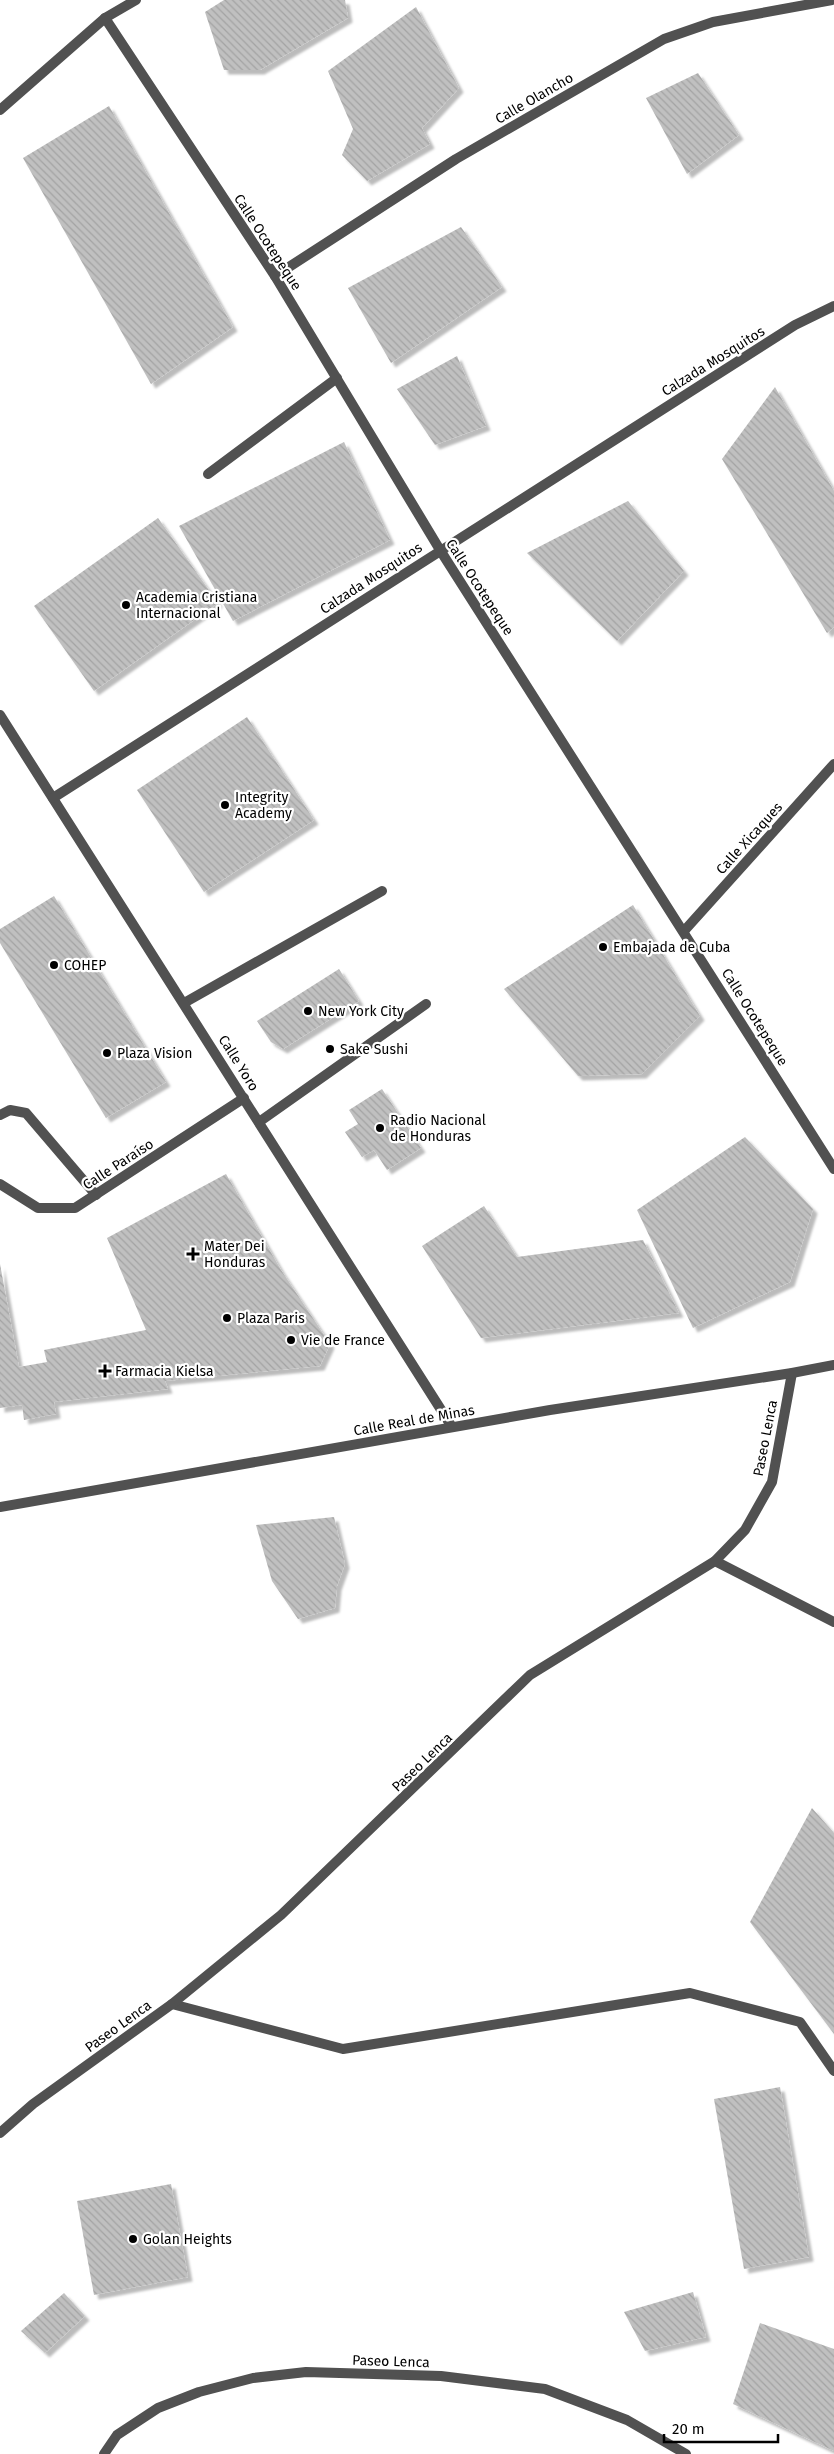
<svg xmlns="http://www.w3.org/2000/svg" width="834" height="2454" font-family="'Fira Sans',sans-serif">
<defs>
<pattern id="building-back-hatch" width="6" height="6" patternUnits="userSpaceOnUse" patternTransform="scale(1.25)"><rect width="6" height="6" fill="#c0c0c0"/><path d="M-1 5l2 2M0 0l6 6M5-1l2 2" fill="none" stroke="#a3a3a3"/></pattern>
<filter id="shadow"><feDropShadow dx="4.5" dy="4.5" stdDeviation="1" flood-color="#0004"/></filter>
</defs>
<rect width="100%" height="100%" fill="#fff"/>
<!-- building -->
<g fill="url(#building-back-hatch)" filter="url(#shadow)">
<polygon points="224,0 345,0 348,18 260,70 224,70 205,12"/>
<polygon points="416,7 459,88 422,128 430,144 367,181 342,155 353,129 328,71"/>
<polygon points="698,73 739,135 687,174 646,98"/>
<polygon points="109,106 233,327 151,384 23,158"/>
<polygon points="461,227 502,287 391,363 348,288"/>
<polygon points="457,356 486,426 435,445 397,389"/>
<polygon points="775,387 834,491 834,627 827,633 722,459"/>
<polygon points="344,442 390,540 233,621 179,526"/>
<polygon points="628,501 684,571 617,641 527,553"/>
<polygon points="158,518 218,603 94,691 34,606"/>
<polygon points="247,717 314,820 204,892 137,790"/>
<polygon points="54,896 166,1082 106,1118 0,943 0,929"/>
<polygon points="633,905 700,1016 642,1074 578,1076 504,989"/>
<polygon points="339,969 359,1001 283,1049 271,1042 257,1021"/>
<polygon points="382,1089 421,1148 387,1170 374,1150 362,1157 345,1132 358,1124 349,1110"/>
<polygon points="745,1137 813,1209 790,1282 693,1328 637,1210"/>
<polygon points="226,1174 281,1270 330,1344 320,1366 165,1381 168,1389 54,1402 56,1414 24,1420 22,1405 0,1408 0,1264 19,1367 47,1362 44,1350 146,1330 107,1238"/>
<polygon points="484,1206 517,1257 643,1240 679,1313 481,1338 422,1246"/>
<polygon points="334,1517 345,1564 337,1586 335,1608 298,1619 272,1581 256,1525"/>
<polygon points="812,1808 834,1833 834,2034 750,1922"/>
<polygon points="780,2087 809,2257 744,2269 714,2099"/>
<polygon points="171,2184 188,2277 94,2295 77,2201"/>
<polygon points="693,2292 706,2337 645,2351 624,2312"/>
<polygon points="64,2293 85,2316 45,2353 21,2331"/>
<polygon points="760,2323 834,2349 834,2451 733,2404"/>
</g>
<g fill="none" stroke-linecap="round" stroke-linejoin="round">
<!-- service -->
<g stroke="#515151" stroke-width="10">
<polyline points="208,474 337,378"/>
<polyline points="184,1003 382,891"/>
<polyline points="0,1115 10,1110 26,1113 96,1195"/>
<polyline points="259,1122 426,1004"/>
</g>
<!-- minor -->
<g stroke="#515151" stroke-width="10">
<polyline points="105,18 275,276 440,550 834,1169"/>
<polyline points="0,110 105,18 136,0"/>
<polyline points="275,276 456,159 664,39 713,22 832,0"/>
<polyline points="0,715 452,1427"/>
<polyline points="53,798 795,325 834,306"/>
<polyline points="684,931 834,764"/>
<polyline points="0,1184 38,1208 75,1208 244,1098"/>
<polyline points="715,1561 834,1622"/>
<polyline points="172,2004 343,2049 690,1993 800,2022 834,2071"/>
<polyline points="0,2133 33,2104 172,2004 281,1915 530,1675 715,1561 745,1530 772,1482 792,1373"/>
<polyline points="104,2454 117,2435 158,2408 199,2392 253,2378 306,2372 441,2376 545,2389 627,2420 686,2454"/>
</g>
<!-- tertiary -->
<polyline stroke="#515151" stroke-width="10" points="0,1507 550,1410 792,1373 834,1365"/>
</g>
<!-- markers -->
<g fill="#000" stroke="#fff" stroke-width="2">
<circle cx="126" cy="605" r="5"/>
<circle cx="225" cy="805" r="5"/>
<circle cx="603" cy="947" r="5"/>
<circle cx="54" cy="965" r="5"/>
<circle cx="308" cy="1011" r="5"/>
<circle cx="330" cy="1049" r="5"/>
<circle cx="107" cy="1053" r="5"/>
<circle cx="380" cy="1128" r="5"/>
<path d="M190.5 1246.5h5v5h5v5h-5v5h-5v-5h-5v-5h5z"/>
<circle cx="227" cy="1318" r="5"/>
<circle cx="291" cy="1340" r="5"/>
<path d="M102.5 1363.5h5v5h5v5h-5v5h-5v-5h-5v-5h5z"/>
<circle cx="133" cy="2239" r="5"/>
</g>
<g text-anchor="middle" stroke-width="4.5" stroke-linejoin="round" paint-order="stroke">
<!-- street labels -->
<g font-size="14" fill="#000" stroke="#fff">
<text transform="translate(534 98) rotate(-30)" y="5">Calle Olancho</text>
<text transform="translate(268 242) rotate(57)" y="5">Calle Ocotepeque</text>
<text transform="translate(713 361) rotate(-32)" y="5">Calzada Mosquitos</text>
<text transform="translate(371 578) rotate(-33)" y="5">Calzada Mosquitos</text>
<text transform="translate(480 587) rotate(57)" y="5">Calle Ocotepeque</text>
<text transform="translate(749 838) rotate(-48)" y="5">Calle Xicaques</text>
<text transform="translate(755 1017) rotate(58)" y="5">Calle Ocotepeque</text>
<text transform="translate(239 1063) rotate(58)" y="5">Calle Yoro</text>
<text transform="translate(118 1164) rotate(-33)" y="5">Calle Paraíso</text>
<text transform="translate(414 1420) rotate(-10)" y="5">Calle Real de Minas</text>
<text transform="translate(765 1438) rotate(-79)" y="5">Paseo Lenca</text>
<text transform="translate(422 1762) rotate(-44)" y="5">Paseo Lenca</text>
<text transform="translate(118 2026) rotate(-36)" y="5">Paseo Lenca</text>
<text transform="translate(391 2361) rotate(2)" y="5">Paseo Lenca</text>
</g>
<!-- poi labels -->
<g font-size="14" fill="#000" stroke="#fff" text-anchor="start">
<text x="136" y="602">Academia Cristiana<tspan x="136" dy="16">Internacional</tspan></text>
<text x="235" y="802">Integrity<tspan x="235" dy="16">Academy</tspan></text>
<text x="613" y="952">Embajada de Cuba</text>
<text x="64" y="970">COHEP</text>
<text x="318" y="1016">New York City</text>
<text x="340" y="1054">Sake Sushi</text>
<text x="117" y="1058">Plaza Vision</text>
<text x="390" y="1125">Radio Nacional<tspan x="390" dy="16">de Honduras</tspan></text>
<text x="204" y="1251">Mater Dei<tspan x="204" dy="16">Honduras</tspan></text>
<text x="237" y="1323">Plaza Paris</text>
<text x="301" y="1345">Vie de France</text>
<text x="115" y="1376">Farmacia Kielsa</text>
<text x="143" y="2244">Golan Heights</text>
</g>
</g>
<!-- scale -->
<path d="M664 2434v8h114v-8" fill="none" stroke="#000000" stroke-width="2.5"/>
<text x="672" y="2434" font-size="15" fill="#000000" stroke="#ffffff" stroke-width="4" paint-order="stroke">20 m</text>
</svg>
